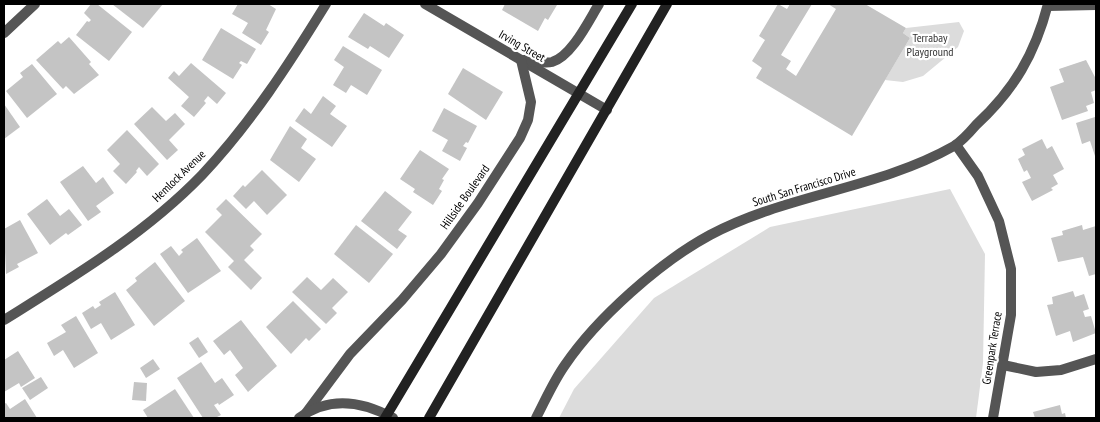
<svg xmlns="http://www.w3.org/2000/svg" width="1100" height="422" font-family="'PT Sans Narrow',sans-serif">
<rect width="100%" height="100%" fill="#fff"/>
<!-- green -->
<g fill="#dcdcdc">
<polygon points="959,22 964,31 958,47 923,76 903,82 885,80 910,38 903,33 906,28"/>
<polygon points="950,189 985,254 983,363 976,418 559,418 574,389 654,298 770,227"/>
</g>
<!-- building -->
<g fill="#c4c4c4">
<polygon points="91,4 97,4 132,32 109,61 76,35 87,21 89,22 91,20 84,13"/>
<polygon points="112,4 163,4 143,28"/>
<polygon points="238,4 268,4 276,9 266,30 269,32 261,45 242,33 248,23 232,14"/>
<polygon points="505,4 555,4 557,5 548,20 545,18 538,31 502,10"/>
<polygon points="778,4 787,9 790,4 812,4 781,55 791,61 786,69 796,76 836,9 828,4 865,4 906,28 903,33 910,38 852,136 756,78 762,68 752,61 765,40 759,36"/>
<polygon points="364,13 384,26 386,23 404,35 389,58 370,46 368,49 348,37"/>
<polygon points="221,28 256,49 247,64 241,61 239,63 242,65 233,79 202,60"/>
<polygon points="69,37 91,62 89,64 99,75 74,94 66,86 63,89 36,60 58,41 61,44"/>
<polygon points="343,46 382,70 367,95 351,85 346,93 333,85 344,67 334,60"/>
<polygon points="1086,60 1096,79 1096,90 1091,92 1094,103 1086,106 1088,111 1062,120 1050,87 1064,82 1059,69"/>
<polygon points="191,63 226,93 217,104 208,96 204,101 206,103 194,117 181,106 189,97 168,78 174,71 179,76"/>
<polygon points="32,64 57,94 27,118 6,91 23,77 20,73"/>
<polygon points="463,68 503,92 486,120 448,94"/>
<polygon points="323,96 336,106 330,114 347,126 332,147 295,121 304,108 311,114"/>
<polygon points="4,104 20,127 4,139"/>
<polygon points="152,107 166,121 175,113 185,124 169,140 178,150 167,160 134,124"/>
<polygon points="444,108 477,126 468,143 466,142 463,146 467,148 460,161 442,151 448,140 432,131"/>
<polygon points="1095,117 1096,121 1096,159 1090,141 1082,144 1076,123"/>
<polygon points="290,126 307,139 301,148 316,159 299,182 270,160"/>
<polygon points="127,130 159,164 147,176 139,167 136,171 137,172 126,184 113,171 120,164 107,150"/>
<polygon points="1042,139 1047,149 1052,146 1064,169 1053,175 1058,184 1051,188 1053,190 1032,201 1022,182 1031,178 1027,170 1024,172 1018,159 1025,155 1022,149"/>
<polygon points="420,150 449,169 442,179 444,180 439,189 442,191 433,205 413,192 415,189 400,179"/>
<polygon points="83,166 96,183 103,177 114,193 96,206 101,212 88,221 60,182"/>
<polygon points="262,170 287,195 267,215 254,201 246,209 233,196 243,185 245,187"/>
<polygon points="385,191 412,212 398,230 407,236 397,249 361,221"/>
<polygon points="47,199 60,216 69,209 82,225 68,235 66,233 50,245 27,214"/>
<polygon points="226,199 262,234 250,246 254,250 244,260 262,278 251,290 228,267 234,261 205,232 222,215 216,209"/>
<polygon points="20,220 38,253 17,264 19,267 6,274 4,229"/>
<polygon points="356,225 393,254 369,283 334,254"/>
<polygon points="1082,225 1083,230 1096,226 1096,274 1089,276 1083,257 1058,262 1051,238 1063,235 1062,231"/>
<polygon points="197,238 221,271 188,293 160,254 171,246 179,256 183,252 181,250"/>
<polygon points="155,262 185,301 154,326 126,290 137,281 135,278"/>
<polygon points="307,277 321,290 333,278 348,292 332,308 337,313 326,324 292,292"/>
<polygon points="1073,291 1075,297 1084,294 1089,309 1083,311 1085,317 1091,316 1096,333 1073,342 1070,331 1056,336 1047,305 1053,304 1052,297"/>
<polygon points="115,292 135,325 111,340 101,323 91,329 82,313 93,306 95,309 101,305 99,302"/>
<polygon points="293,301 321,329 309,341 306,338 291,354 266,327"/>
<polygon points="76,316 98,353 74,368 63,350 54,356 47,343 66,332 61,325"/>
<polygon points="241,320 277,366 248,392 235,375 243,368 230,350 224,355 213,341"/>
<polygon points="198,337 208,352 199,358 189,343"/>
<polygon points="18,351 35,378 21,387 19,383 4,392 4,360"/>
<polygon points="153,359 160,369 146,378 140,368"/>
<polygon points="201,362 215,383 222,378 234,395 219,405 218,403 214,405 221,415 215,418 203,418 177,378"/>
<polygon points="41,377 48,388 30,400 22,388"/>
<polygon points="134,382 147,383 146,401 132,400"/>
<polygon points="175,389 194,418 148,418 143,410"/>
<polygon points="25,399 37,418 4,418 4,404 6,403 10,409"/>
<polygon points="1060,405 1062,414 1065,413 1066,418 1035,418 1033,412"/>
</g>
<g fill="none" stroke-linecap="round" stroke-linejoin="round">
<!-- minor -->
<g stroke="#555" stroke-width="10">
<polyline points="425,4 607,110"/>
<polyline points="1048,6 1096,5"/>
<polyline points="4,33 35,4"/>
<path d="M524,60C532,61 544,64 552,62C572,56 589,20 599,4"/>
<polyline points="956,145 978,176 999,221 1011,269 1011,315 993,418"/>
<path d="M4,320C73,277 145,234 202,175C251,123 289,64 326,4"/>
<polyline points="1003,365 1036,372 1061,370 1096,359"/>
<polyline points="306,413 350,354 402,300 441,254 478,203 520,138 528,120 531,102 521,60"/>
<path d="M536,418C545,401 553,382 565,365C597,318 660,262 710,235C787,194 878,189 954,146C962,141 970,132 976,125C1014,90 1035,54 1048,4"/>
</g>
<!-- tertiary -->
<path stroke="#555" stroke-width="10" d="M299,418C329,396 362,401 393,418"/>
<!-- secondary -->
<g stroke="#222" stroke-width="10">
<polyline points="385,418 632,4"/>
<polyline points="429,418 667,4"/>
</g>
</g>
<g text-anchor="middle" stroke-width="4.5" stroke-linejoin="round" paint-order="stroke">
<!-- park labels -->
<g font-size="12" fill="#333" stroke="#fff">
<text x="930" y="42">Terrabay<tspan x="930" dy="14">Playground</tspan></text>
</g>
<!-- street labels -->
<g font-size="12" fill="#000" stroke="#fff">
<text transform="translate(522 46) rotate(30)" y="4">Irving Street</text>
<text transform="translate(179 176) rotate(-44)" y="4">Hemlock Avenue</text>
<text transform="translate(804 187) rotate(-17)" y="4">South San Francisco Drive</text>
<text transform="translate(465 197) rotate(-55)" y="4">Hillside Boulevard</text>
<text transform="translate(992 348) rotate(-81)" y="4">Greenpark Terrace</text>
</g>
</g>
<!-- border -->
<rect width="1100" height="422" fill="none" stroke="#000000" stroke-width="10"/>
</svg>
